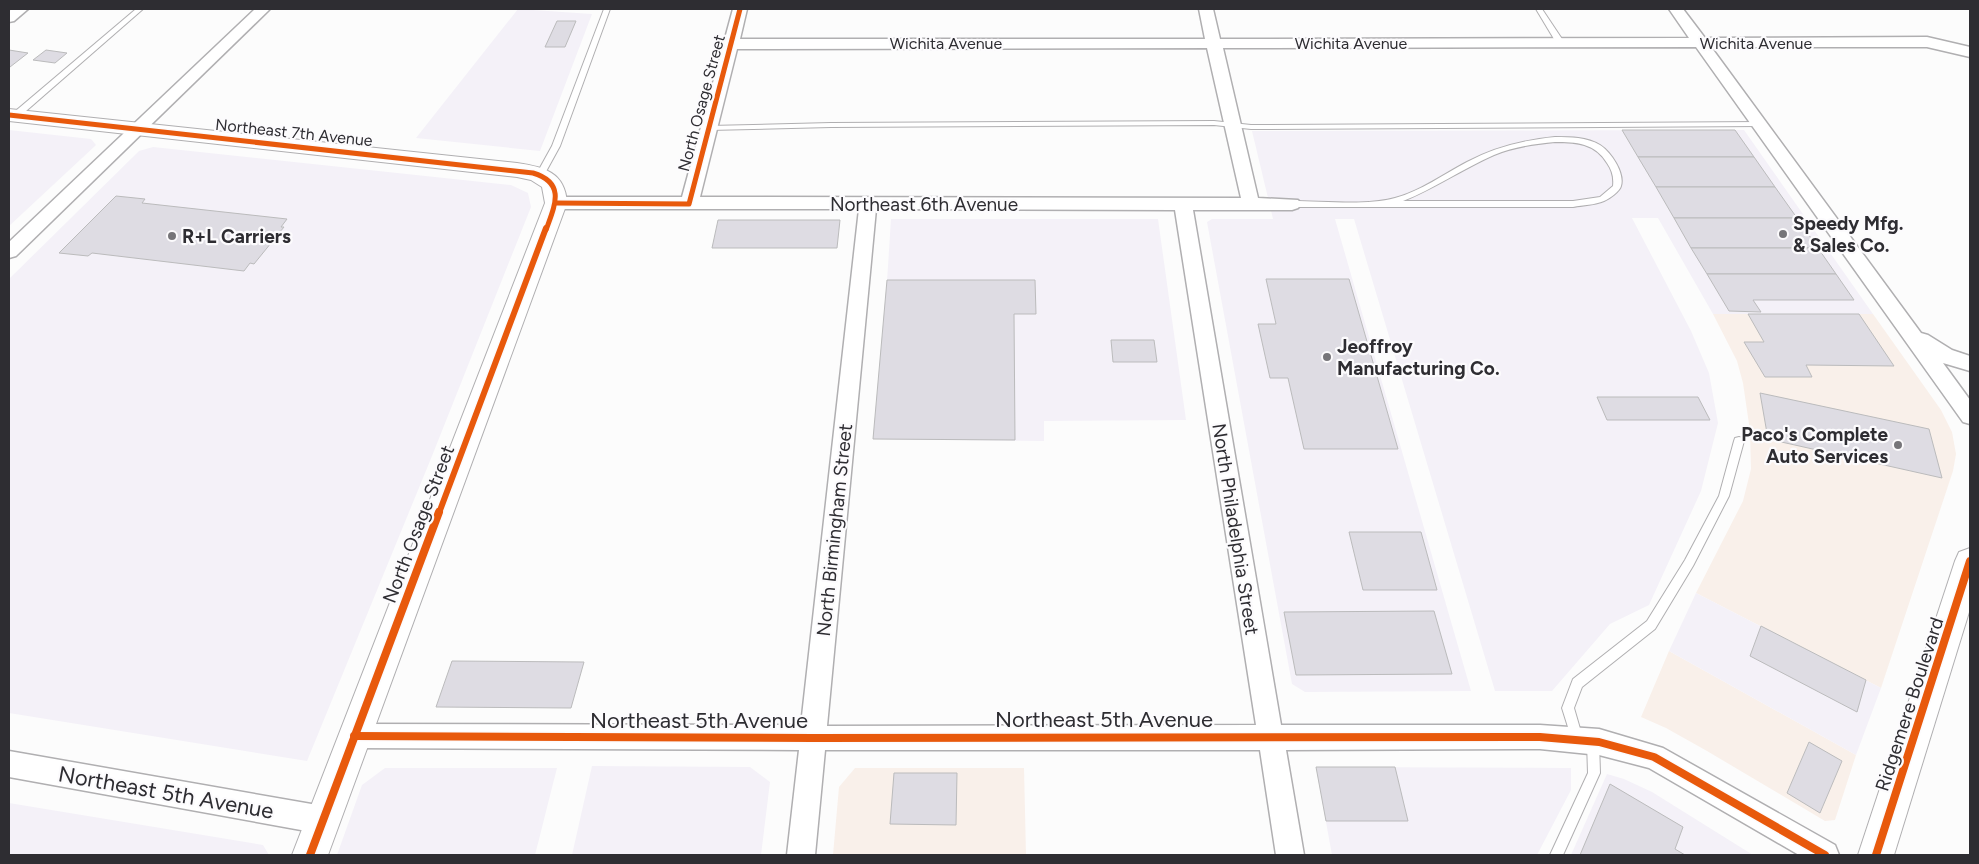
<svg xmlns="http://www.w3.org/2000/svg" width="1979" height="864" font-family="Figtree,sans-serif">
<rect width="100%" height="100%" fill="#fcfcfc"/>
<!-- commercial -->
<g fill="#f9f0ea">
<polygon points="1713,314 1873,314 1941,410 1952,432 1956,454 1953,471 1881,688 1696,593 1743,501 1751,469 1750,431 1743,383 1737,361"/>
<polygon points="1669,651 1856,755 1835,820 1825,821 1707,751 1666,728 1641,717"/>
<polygon points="855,768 1024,768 1026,855 833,855 839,787"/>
</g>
<!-- industrial -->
<g fill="#f4f1f8">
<polygon points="518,9 592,14 540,151 416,138"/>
<polygon points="9,130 91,139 96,145 9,226"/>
<polygon points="1744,130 1873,314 1713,314 1658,218 1632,218 1691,331 1709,373 1718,423 1701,491 1649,605 1610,624 1552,691 1495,691 1354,219 1335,219 1471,691 1305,692 1292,684 1207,222 1212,219 1273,219 1252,131"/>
<polygon points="153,147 511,185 528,193 531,207 432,456 307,761 9,713 9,279 139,151"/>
<polygon points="891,219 1158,219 1186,420 1044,421 1044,441 873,439 885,313"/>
<polygon points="1696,593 1881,688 1856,755 1669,651"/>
<polygon points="592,766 750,767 770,782 761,855 572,855"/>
<polygon points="1316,767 1571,768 1571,790 1537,855 1332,855"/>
<polygon points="385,768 557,768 535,855 337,855 362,785"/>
<polygon points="1607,774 1624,779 1652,792 1753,855 1571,855"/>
<polygon points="9,803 263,845 269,855 9,855"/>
</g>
<!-- building -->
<g fill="#dedce3" stroke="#bbbbbc">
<polygon points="557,21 576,21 565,47 545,47"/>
<polygon points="9,50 28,53 10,67 9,66"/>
<polygon points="46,50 67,53 55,63 33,60"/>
<polygon points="1622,130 1735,130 1754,157 1638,157"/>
<polygon points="1638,157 1754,157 1775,187 1656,187"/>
<polygon points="1656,187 1775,187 1797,218 1674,218"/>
<polygon points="116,196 145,199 142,203 287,219 281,227 284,227 254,264 250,263 244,271 92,253 88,256 59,253"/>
<polygon points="1674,218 1797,218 1818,248 1691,248"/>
<polygon points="718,220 840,220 837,248 712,248"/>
<polygon points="1691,248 1818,248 1836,274 1707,274"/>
<polygon points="1707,274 1836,274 1854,300 1753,300 1761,312 1729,311"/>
<polygon points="1266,279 1349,279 1398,449 1304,449 1288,378 1270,378 1258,324 1276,324"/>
<polygon points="887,280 1035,280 1036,314 1014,314 1015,440 873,439"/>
<polygon points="1748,314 1859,314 1894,366 1806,365 1812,377 1765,377 1744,342 1764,342"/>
<polygon points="1111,340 1154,340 1157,362 1113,362"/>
<polygon points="1760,393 1929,429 1942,478 1768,439"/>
<polygon points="1597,397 1698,397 1710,420 1607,420"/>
<polygon points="1349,532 1421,532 1437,590 1363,590"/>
<polygon points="1434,611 1452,674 1296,675 1284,612"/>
<polygon points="1761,626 1866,680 1857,712 1750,656"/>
<polygon points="452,661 584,662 571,708 436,707"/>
<polygon points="1809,742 1842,761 1820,813 1787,793"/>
<polygon points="1316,767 1395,767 1408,821 1326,821"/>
<polygon points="894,773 957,773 956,825 890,824"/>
<polygon points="1610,784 1683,827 1675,849 1685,855 1580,855"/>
</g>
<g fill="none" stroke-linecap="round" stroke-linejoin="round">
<defs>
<g id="lane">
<polygon points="136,9 143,9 18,118 12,118 12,114"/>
<polygon points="604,9 610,9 560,146 543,177 537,177 536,175 552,146"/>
<polygon points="1536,9 1542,9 1564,42 1563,44 1557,44"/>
<polygon points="1214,121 1251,125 1761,122 1765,124 1761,126 1251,129 1214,125 831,127 709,130 705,128 709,126 831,123"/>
<path d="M1555,137C1571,137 1586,137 1600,145C1611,152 1625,173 1621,186C1620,191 1609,199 1604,201C1595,205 1583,205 1573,207H1292L1288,204L1292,201C1323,201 1366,206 1395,198C1421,191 1444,174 1467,162C1495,147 1524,140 1555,137ZM1555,142C1576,142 1595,143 1607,163C1612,170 1614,177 1613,186L1600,197L1573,201H1403C1434,189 1462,169 1494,155C1513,147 1534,144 1555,142Z"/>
<polygon points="1739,437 1743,438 1744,441 1729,496 1693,566 1655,629 1582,687 1574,708 1583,739 1581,743 1577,745 1573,743 1562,708 1573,679 1647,621 1685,560 1719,496 1734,441 1735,438"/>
<polygon points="1593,736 1597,738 1599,742 1600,773 1563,855 1550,855 1588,773 1587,742 1589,738"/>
</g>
<g id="street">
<polygon points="12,9 28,9 14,21 9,22 9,11"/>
<polygon points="255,9 270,9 16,256 9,258 9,242"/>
<path d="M733,9H747L740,39H1205L1199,9H1213L1220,39L1689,38L1669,9H1683L1705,38L1927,37L1970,47V57L1927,47H1711L1921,333L1928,335L1952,350L1970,356V371L1943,363L1970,400V424L1963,422L1696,47L1223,48L1258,198L1298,200L1301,204L1298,208L1292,210H1193L1281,725H1540L1599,729L1663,748L1835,845L1839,855H1799L1649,768L1599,755L1540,749L1286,750L1304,855H1276L1260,750H825L815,855H787L799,750L354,748L345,745L341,736L345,727L354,724L801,725L859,209H556L550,207L547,203L550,199L556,197H682ZM1207,48L1241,198L700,197L737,49ZM876,209L1175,210L1256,725L827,726Z"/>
<polygon points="9,751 323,806 333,810 337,820 333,830 323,834 9,777"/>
</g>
<g id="secondary">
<path d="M9,109L517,163C544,167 565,172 567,203L328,855H292L545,203L542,187L531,180L517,177L9,121Z"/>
<polygon points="1970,548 1970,609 1894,855 1858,855 1955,561 1959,552"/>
</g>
</defs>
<!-- lane casing -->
<use href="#lane" stroke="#b0afb1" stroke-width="2"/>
<!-- street casing -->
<use href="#street" stroke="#b0afb1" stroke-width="3"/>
<!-- secondary casing -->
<use href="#secondary" stroke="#b0afb1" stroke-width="2"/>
<!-- lane -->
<use href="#lane" fill="#fff" fill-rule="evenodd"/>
<!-- street -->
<use href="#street" fill="#fff" fill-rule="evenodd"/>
<!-- secondary -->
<use href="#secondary" fill="#fff" fill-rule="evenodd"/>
<defs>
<g id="cycleway-far2">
<path d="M9,115L533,173C566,183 555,205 546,230"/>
<polyline points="556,203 689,204 740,9"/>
</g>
<polyline id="cycleway-far1" points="439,513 546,228"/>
<g id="cycleway">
<polyline points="354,736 813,738 1540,737 1599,742 1654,757 1825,855"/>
<polyline points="310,855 439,512"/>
<polyline points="1876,855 1970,561"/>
</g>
</defs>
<!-- cycleway-far2 casing -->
<use href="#cycleway-far2" stroke="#fcfbfd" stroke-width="8"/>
<!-- cycleway-far1 casing -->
<use href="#cycleway-far1" stroke="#fcfbfd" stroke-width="9"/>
<!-- cycleway casing -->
<use href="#cycleway" stroke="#fcfbfd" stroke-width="11"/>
<!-- cycleway-far2 -->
<use href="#cycleway-far2" stroke="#e8590c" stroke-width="5"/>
<!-- cycleway-far1 -->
<use href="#cycleway-far1" stroke="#e8590c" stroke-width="6"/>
<!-- cycleway -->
<use href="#cycleway" stroke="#e8590c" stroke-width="8"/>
</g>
<!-- markers -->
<g fill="#767579" stroke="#fcfbfd" stroke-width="2">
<circle cx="1783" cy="234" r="5"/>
<circle cx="172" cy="236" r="5"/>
<circle cx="1327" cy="357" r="5"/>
<circle cx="1898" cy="445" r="5"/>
</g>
<g text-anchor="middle" stroke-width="4.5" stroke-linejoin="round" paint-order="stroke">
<!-- far-street labels -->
<g font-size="16" fill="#2e2d32" stroke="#fcfbfd">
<text x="946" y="49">Wichita Avenue</text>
<text x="1351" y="49">Wichita Avenue</text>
<text x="1756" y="49">Wichita Avenue</text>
<text transform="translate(701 103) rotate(-75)" y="6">North Osage Street</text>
<text transform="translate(294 132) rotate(6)" y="6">Northeast 7th Avenue</text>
</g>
<!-- street labels -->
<g font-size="19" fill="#2e2d32" stroke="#fcfbfd">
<text x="924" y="211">Northeast 6th Avenue</text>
<text transform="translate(418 524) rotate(-69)" y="7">North Osage Street</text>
<text transform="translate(1236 529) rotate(81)" y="7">North Philadelphia Street</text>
<text transform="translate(834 530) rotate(-84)" y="7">North Birmingham Street</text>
<text transform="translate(1909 704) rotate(-72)" y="7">Ridgemere Boulevard</text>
</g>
<!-- poi labels -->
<g font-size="19" font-weight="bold" fill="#2e2d32" stroke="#fcfbfd" text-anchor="start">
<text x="1793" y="230">Speedy Mfg.<tspan x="1793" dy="22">&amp; Sales Co.</tspan></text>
<text x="182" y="243">R+L Carriers</text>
<text x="1337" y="353">Jeoffroy<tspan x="1337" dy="22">Manufacturing Co.</tspan></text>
<text x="1888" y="441" text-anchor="end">Paco's Complete<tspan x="1888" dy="22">Auto Services</tspan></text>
</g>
<!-- near-street labels -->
<g font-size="22" fill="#2e2d32" stroke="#fcfbfd">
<text x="1104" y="727">Northeast 5th Avenue</text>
<text x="699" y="728">Northeast 5th Avenue</text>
<text transform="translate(166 792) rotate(10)" y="8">Northeast 5th Avenue</text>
</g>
</g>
<!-- border -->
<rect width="1979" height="864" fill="none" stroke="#2e2d32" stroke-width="20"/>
</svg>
